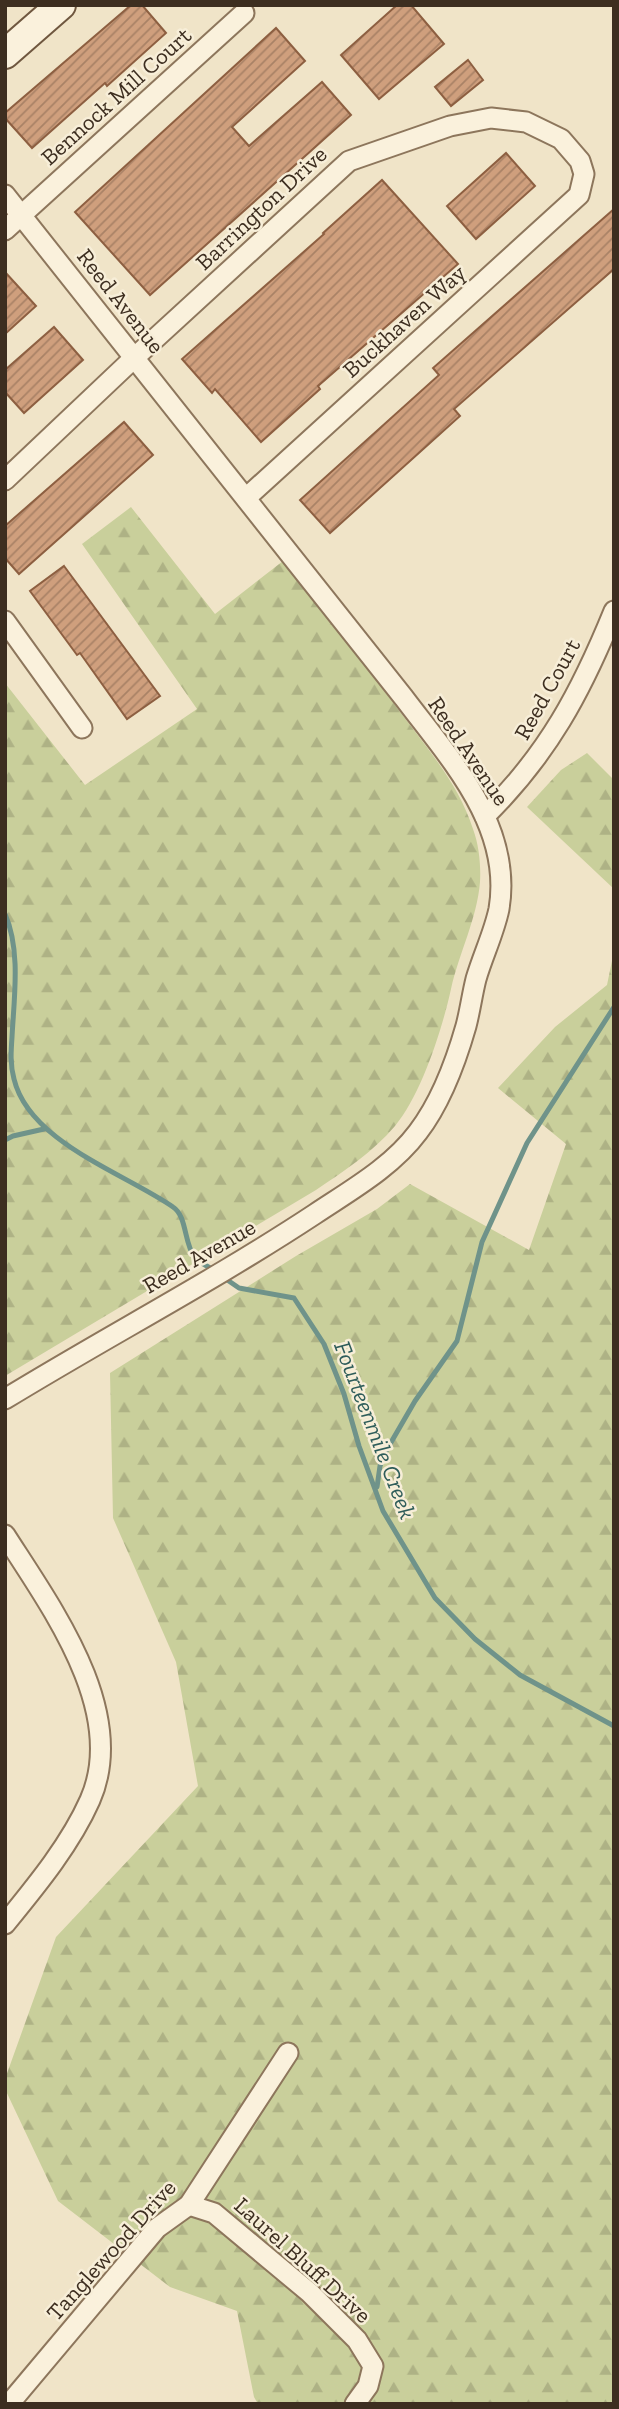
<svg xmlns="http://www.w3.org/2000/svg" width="619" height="2409" font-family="'Zilla Slab',serif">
<defs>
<pattern id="forest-firs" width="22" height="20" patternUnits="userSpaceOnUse" patternTransform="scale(1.75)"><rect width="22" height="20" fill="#c9cf9b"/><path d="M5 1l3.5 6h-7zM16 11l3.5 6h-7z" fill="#aeb285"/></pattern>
<pattern id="building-hatch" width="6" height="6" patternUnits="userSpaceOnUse" patternTransform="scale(1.75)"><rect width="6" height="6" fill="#cf9f7d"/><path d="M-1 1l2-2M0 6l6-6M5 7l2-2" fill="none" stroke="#a98266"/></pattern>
</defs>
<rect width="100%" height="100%" fill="#f0e4c8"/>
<!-- forest -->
<g fill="url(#forest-firs)">
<path d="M131,507L215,614L283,561C324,614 367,667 407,721C432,754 460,788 473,829C479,845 481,865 480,882C477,919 459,953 451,989C442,1030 421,1095 395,1126C373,1152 344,1171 316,1190L5,1376V683L85,785L197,709L82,544Z"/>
<polygon points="587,753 614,780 614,889 527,807 561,770"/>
<polygon points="614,951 614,2404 258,2404 254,2397 237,2311 170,2287 58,2201 5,2089 5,2079 56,1937 198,1786 176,1662 113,1518 110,1373 296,1256 377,1209 410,1184 529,1250 566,1144 498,1088 555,1027 607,985"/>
</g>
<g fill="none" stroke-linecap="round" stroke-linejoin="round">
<!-- stream -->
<g stroke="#6f938a" stroke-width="5">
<path d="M5,914C21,950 14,998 12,1037C11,1051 10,1065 14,1079C29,1142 124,1173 173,1207C187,1216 184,1243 194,1256C198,1262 209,1267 215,1271"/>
<polyline points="5,1140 13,1136 44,1129"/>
<polyline points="223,1277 239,1288 294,1298 324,1344 344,1394 359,1446 383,1511 435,1598 475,1639 520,1675 614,1726"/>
<polyline points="377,1487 380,1466 386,1451 415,1401 457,1341 482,1242 527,1143 614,1007"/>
</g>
</g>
<!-- building -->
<g fill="url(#building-hatch)" stroke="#8d5f41" stroke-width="2">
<polygon points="131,5 142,5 166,33 107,86 105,83 32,148 5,118 5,113"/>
<polygon points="397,5 411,5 444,44 379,99 341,55"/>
<polygon points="276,28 305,61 232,127 249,146 322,82 351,115 150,295 75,212"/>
<polygon points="468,60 483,80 451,106 435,87"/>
<polygon points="506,153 535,186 476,239 447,206"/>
<polygon points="382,180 458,264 318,386 320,389 261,442 215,389 212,393 182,359 324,234 323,233"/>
<polygon points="614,209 614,269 454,409 460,416 330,533 300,500 439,375 433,368"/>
<polygon points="5,272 36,306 5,334"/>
<polygon points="54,327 83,360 24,413 5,392 5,370"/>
<polygon points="124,422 153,455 19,574 5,558 5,526"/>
<polygon points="64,566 160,696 127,719 80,653 77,655 30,591"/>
</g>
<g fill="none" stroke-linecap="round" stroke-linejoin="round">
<defs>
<g id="street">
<path d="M5,195L404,698C450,759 513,826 499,909C494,933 483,955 476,979C472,995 470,1011 466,1026C456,1061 441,1102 418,1132C392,1167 351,1190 315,1214C215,1280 108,1336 5,1399"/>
<polyline points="5,230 244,13"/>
<polyline points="5,480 134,358 349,161 450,126 491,118 526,122 561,139 580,161 584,174 579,195 246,498"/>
<polyline points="5,621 82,728"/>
<path d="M485,816C548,754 581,692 614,611"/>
<path d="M5,1535C51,1607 129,1712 90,1800C70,1845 36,1886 5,1924"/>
<polyline points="189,2205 214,2213 310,2293 357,2340 373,2366 368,2386 355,2404"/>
<polyline points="9,2404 157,2228 189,2205 288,2053"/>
</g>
<polyline id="secondary" points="5,54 61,5"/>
</defs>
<!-- street casing -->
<use href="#street" stroke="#8d765c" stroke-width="23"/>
<!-- secondary casing -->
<use href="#secondary" stroke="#6f573f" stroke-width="32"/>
<!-- street -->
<use href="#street" stroke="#faf1dc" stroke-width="19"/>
<!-- secondary -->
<use href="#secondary" stroke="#faf1dc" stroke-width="28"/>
</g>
<g text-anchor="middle" stroke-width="5" stroke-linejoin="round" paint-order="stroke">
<!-- street labels -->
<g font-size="23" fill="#3d2e20" stroke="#f7eed8">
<text transform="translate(116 96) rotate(-42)" y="8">Bennock Mill Court</text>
<text transform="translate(261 208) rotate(-43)" y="8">Barrington Drive</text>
<text transform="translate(121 301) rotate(52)" y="8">Reed Avenue</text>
<text transform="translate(404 321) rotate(-42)" y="8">Buckhaven Way</text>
<text transform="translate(547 689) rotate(-61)" y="8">Reed Court</text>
<text transform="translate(469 751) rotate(56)" y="8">Reed Avenue</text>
<text transform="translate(199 1256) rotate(-30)" y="8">Reed Avenue</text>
<text transform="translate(111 2250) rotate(-48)" y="8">Tanglewood Drive</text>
<text transform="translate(303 2260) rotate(42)" y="8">Laurel Bluff Drive</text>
</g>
<!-- water labels -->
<g font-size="24" font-style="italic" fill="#2f5d5a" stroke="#f7eed8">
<text transform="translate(375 1430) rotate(69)" y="8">Fourteenmile Creek</text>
</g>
</g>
<!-- border -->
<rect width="619" height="2409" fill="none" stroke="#3d2e20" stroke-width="14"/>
</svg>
